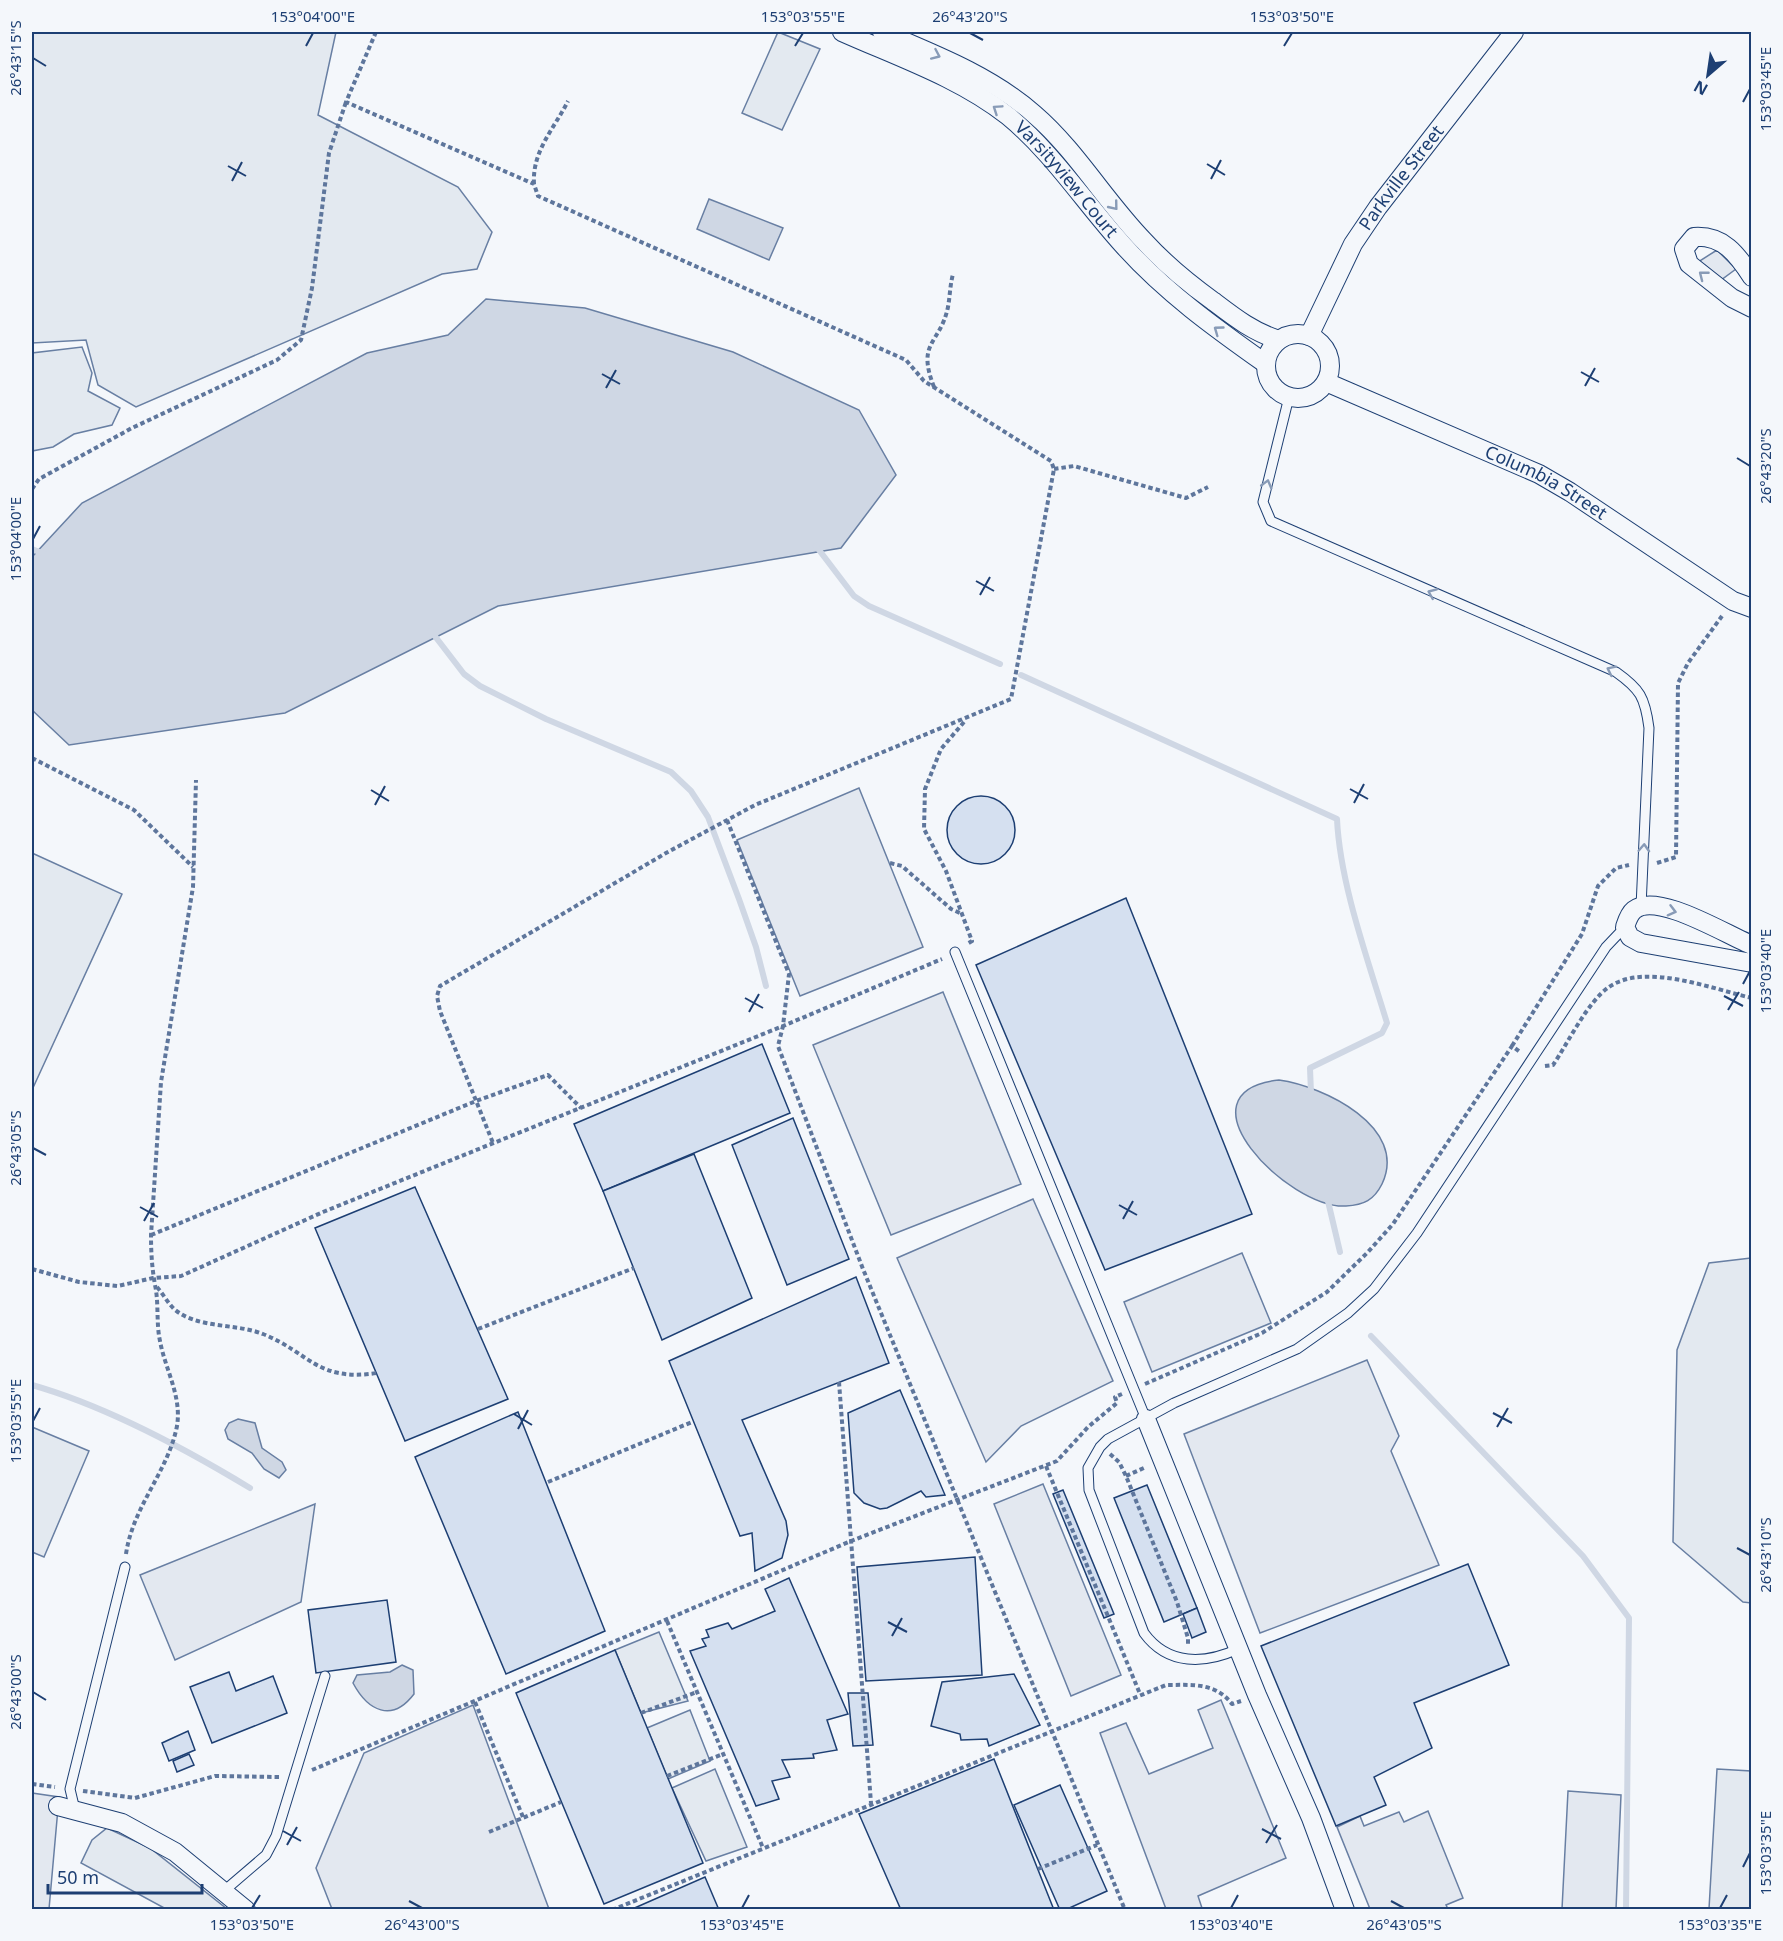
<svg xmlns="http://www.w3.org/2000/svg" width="1783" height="1941" font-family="'Noto Sans',sans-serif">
<rect width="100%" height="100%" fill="#f4f7fb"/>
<!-- green -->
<g fill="#e3e9f0" stroke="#687fa3" stroke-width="1.5">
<polygon points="32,32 336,32 318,115 458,187 492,232 477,269 442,274 136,407 98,385 86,340 32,343"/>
<polygon points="778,32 820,49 782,130 742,113"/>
<polygon points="82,347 92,373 88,391 120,408 112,425 74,434 53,447 32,451 32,353"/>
<polygon points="32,853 122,894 32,1090"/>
<polygon points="1751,1258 1752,1258 1751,1603 1743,1602 1673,1542 1677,1350 1709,1263"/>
<polygon points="32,1427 89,1451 44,1557 32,1552"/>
<polygon points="659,1632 688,1701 641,1713 615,1650"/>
<polygon points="690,1710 710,1761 668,1779 647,1728"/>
<polygon points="715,1769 747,1847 706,1861 672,1788"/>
<polygon points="1717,1769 1751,1771 1751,1909 1709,1909"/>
<polygon points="107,1828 150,1848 227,1909 166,1909 81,1863 92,1840"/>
</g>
<!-- parking -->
<g fill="#e3e8f0" stroke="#687fa3" stroke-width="1.5">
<polygon points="1717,250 1736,269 1721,280 1698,262"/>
<polygon points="859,788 923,947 800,996 737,840"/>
<polygon points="943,992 1021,1184 891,1235 813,1045"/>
<polygon points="1033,1199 1113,1381 1021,1426 986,1462 897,1258"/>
<polygon points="1242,1253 1271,1323 1152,1372 1124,1302"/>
<polygon points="1367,1360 1399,1436 1391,1451 1439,1565 1260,1633 1184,1434"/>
<polygon points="1043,1484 1121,1675 1071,1696 994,1504"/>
<polygon points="315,1504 301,1602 175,1660 140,1575"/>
<polygon points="1221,1700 1286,1858 1198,1896 1202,1908 1200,1909 1166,1909 1100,1733 1126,1723 1149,1774 1213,1748 1198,1710"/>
<polygon points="473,1705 549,1909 332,1909 316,1868 364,1753"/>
<polygon points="1568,1791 1621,1795 1616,1909 1562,1909"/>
<polygon points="32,1793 59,1797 49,1909 32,1910"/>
<polygon points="1428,1811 1463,1898 1446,1905 1448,1909 1370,1909 1337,1827 1360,1816 1364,1826 1399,1812 1404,1822"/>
</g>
<!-- water -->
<g fill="#cfd7e4" stroke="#687fa3" stroke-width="1.5">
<polygon points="709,199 783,228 769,260 697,229"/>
<polygon points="486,299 585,308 733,352 859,410 896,475 841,548 498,606 285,713 69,745 32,710 32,557 82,503 367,353 448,335"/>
<path d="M1279,1080C1323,1086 1409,1127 1382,1184C1374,1200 1364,1205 1346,1206C1288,1209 1173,1092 1279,1080Z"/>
<polygon points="238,1419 255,1423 262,1448 282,1462 286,1470 279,1478 264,1469 252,1453 228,1439 225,1430 229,1423"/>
<path d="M402,1665L413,1670L414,1694C392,1723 368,1711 353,1683L357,1675L390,1672Z"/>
</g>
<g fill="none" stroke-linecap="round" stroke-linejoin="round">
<!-- stream -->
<g stroke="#cfd7e4" stroke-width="6">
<polyline points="816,546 854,596 869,606 1000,664"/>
<polyline points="32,549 44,554"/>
<polyline points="431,631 464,674 480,686 546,719 671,772 691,791 708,817 739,899 756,947 766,986"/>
<path d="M1021,675L1337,819C1340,884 1368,960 1387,1023L1382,1033L1310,1068L1311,1093"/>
<polyline points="1327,1197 1340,1252"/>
<polyline points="1371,1336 1583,1556 1629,1618 1626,1910"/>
<path d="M32,1385C106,1406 184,1448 250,1488"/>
</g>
</g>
<!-- building -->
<g fill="#d5e0f0" stroke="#1d3f73" stroke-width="1.5">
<circle cx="981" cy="830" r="34"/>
<polygon points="1126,898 1252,1214 1105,1270 976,965"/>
<polygon points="762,1044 790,1113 603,1191 574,1124"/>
<polygon points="793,1118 849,1259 787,1285 732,1145"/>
<polygon points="694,1154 752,1298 662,1340 603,1191"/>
<polygon points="415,1187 508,1399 405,1441 315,1228"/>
<polygon points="856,1277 889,1363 742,1420 786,1521 788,1535 782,1558 755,1571 752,1533 740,1536 669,1361"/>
<polygon points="900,1390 945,1495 926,1497 921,1491 887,1508 880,1509 864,1503 854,1493 848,1413"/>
<polygon points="518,1412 605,1631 506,1674 415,1457"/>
<polygon points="1147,1485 1197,1608 1164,1622 1114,1498"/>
<polygon points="1063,1490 1114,1614 1104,1618 1053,1494"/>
<polygon points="975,1557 982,1675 866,1681 857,1567"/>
<polygon points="1468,1564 1509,1665 1414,1703 1432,1748 1374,1777 1386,1805 1336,1826 1261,1646"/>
<polygon points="789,1578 848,1714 827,1720 837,1750 813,1754 814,1758 782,1760 790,1777 772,1781 779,1799 756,1806 690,1651 706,1646 702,1639 709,1637 706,1630 728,1623 732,1629 775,1611 765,1589"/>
<polygon points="387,1600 396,1662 316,1673 308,1610"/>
<polygon points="1197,1608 1206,1632 1192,1638 1183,1614"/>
<polygon points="615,1650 703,1863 604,1904 516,1693"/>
<polygon points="229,1672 236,1691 273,1676 287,1713 212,1743 190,1687"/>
<polygon points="1014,1674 1040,1725 989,1746 987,1739 961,1740 960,1734 931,1726 942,1682"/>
<polygon points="848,1693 868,1693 873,1745 853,1746"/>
<polygon points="188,1731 195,1750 169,1761 162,1743"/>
<polygon points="189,1754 194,1765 177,1772 173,1761"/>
<polygon points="994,1759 1054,1910 901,1910 859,1814"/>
<polygon points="1060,1785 1107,1891 1065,1910 1060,1910 1014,1805"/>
<polygon points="705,1877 719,1910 630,1910"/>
</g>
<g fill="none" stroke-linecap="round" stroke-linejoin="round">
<defs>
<g id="service">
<path d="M1289,397L1263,502L1271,521L1616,672C1640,689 1645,697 1649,728L1641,907"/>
<polyline points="955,952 1146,1419"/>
<path d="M1238,1649C1205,1664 1168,1666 1144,1633L1089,1490L1088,1468L1100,1447L1108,1439L1174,1403L1297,1349L1348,1313L1374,1289L1417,1233L1606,947L1625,927"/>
<polyline points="75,1810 70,1789 125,1567"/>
<polyline points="224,1891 266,1855 276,1836 325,1676"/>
</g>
<g id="minor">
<path id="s1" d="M842,32C898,57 960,78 1008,116C1053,153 1084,202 1123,245C1165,292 1215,328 1266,364"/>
<path d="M882,32C934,54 991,76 1034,114C1076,150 1105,201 1144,241C1165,264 1188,283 1213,301C1234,317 1253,332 1279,340"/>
<path d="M1752,277C1737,254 1723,235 1694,237L1684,249L1689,264L1732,298L1752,308"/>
<circle cx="1298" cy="366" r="32"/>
<path id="s2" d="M1309,336L1353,244L1378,207L1514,32"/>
<path id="s3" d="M1326,382L1539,474L1570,492L1733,601L1752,608"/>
<path d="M1752,945C1728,936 1657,891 1634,910C1629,914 1627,921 1625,927L1630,937L1641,943L1752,963"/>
<polyline points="1146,1419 1257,1695 1311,1818 1345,1910"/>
<polyline points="58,1806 122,1823 175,1852 246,1910"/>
</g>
</defs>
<!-- service casing -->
<use href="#service" stroke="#1d3f73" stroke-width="11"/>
<!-- minor casing -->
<use href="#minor" stroke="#1d3f73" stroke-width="20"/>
<!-- path -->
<g stroke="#5e769c" stroke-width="4" stroke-dasharray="4.5 3" stroke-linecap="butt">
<polyline points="376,32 346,102 534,184 538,196 906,360 924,381 1051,461 1054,469 1011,699 755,805 666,853 440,986 437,996 440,1011 493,1143"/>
<path d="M534,184C532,151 554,129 568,101"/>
<path d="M934,387C916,341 940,345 948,307C950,296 950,285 953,274"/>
<polyline points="1054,469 1074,466 1186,498 1208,487"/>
<polyline points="32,489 39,479 132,428 277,360 301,340 312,288 329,153 346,102"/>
<polyline points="964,722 941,749 925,789 924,829 946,871 972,941 967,944"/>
<polyline points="32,758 134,810 193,867"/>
<polyline points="727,820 789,974 783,1026 778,1046 863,1269 1125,1910"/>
<polyline points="890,863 902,866 951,909 960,913"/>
<polyline points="1657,863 1676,857 1678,683 1688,663 1722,616"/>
<polyline points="1512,1046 1582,934 1598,886 1616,868 1629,865"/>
<path d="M1545,1066L1553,1065C1568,1043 1588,1001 1609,987C1645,962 1712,989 1752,998"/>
<polyline points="151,1235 476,1101 548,1075 581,1108"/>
<polyline points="32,1269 79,1282 118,1286 153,1278 181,1276 323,1212 783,1026 942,959"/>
<path d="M157,1287C163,1294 168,1303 174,1309C197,1329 236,1323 263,1334C310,1353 317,1382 377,1373"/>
<polyline points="478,1329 634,1268"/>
<polyline points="839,1382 871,1803"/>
<polyline points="1145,1384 1262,1333 1327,1292 1368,1252 1393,1224 1512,1046 1520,1052"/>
<polyline points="1110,1454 1119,1462 1126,1476 1177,1602 1188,1638 1188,1645"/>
<polyline points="1046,1466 1140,1694"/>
<polyline points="1126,1476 1146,1467"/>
<polyline points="548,1482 692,1422"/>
<path d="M126,1554C133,1506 168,1472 177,1426C182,1396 165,1369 160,1341C156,1323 159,1303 155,1285C152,1268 151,1253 151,1235L161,1082L193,887L196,780"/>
<polyline points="667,1621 763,1848"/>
<polyline points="475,1702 523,1817"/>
<polyline points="641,1713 697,1692"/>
<polyline points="312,1770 851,1541 1057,1461 1088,1427 1117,1403 1115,1397 1122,1394"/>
<polyline points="667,1776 723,1754"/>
<polyline points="32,1784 55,1787"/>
<polyline points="83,1791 135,1798 215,1776 279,1777"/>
<polyline points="489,1832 561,1802"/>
<polyline points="1038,1869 1097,1845"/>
<path d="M612,1910L1166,1685C1192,1685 1215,1682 1232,1704L1241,1701"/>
</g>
<!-- service -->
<use href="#service" stroke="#f4f7fb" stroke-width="9"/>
<!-- minor -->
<use href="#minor" stroke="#f4f7fb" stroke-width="18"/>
</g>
<!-- one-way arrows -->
<defs><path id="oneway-chevron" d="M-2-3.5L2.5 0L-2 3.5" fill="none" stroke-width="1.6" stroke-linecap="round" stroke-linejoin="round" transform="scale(1.5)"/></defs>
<g stroke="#889bb7">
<use href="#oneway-chevron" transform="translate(936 55) rotate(24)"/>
<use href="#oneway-chevron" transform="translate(997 109) rotate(-146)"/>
<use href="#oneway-chevron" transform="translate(1114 206) rotate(51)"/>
<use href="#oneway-chevron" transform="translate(1703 275) rotate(-142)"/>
<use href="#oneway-chevron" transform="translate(1218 330) rotate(-144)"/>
<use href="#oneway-chevron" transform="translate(1267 484) rotate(-75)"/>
<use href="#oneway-chevron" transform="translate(1432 593) rotate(-157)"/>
<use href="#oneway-chevron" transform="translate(1611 670) rotate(-154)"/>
<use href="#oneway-chevron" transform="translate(1644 848) rotate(-87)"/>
<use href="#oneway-chevron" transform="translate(1672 911) rotate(15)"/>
</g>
<!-- ticks -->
<path fill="none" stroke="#1d3f73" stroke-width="2" d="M970,33L983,40M306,46L313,33M795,46L803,33M1284,46L1292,33M33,58L46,66M1743,102L1750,89M1207,164L1225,175M228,166L246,176M1211,179L1221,160M232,181L242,162M1581,372L1599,382M602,374L620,384M1585,386L1595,368M606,388L616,370M1737,458L1750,466M33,539L40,526M976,581L994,591M980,595L990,577M1350,789L1368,799M371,790L389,801M1354,803L1364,784M375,805L385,786M1743,984L1750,971M1724,996L1743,1006M745,998L763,1008M1728,1010L1739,992M749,1012L759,994M33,1148L46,1155M1119,1205L1137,1215M140,1207L158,1217M1123,1219L1133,1201M144,1221L154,1203M1493,1413L1512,1423M514,1414L532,1425M33,1421L40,1408M1497,1427L1508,1408M518,1429L528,1410M1737,1548L1750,1555M888,1622L907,1632M892,1636L902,1618M33,1692L46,1700M1262,1829L1281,1839M283,1831L301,1841M1266,1843L1277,1825M287,1845L297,1827M1743,1867L1750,1853M409,1901L422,1908M1391,1901L1404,1908M252,1908L260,1895M742,1908L749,1895M1231,1908L1238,1895M1720,1908L1727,1895"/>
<g text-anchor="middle" stroke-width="4.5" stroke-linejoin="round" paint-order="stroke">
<!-- street labels -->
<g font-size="18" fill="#1d3f73" stroke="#f4f7fb">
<text dy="6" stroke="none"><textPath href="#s2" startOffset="184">Parkville Street</textPath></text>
<text dy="6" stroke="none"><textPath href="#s1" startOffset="273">Varsityview Court</textPath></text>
<text dy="6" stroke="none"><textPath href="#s3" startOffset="242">Columbia Street</textPath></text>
</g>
</g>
<!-- border -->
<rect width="1783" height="1941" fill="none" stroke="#f4f7fb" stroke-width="66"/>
<!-- north arrow -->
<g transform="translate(1708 75) rotate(209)" stroke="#f4f7fb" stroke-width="4.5" paint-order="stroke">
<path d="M0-4.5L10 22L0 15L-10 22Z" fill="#1d3f73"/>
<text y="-9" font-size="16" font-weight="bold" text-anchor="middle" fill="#1d3f73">N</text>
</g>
<!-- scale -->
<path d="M48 1884v9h154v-9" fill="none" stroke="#1d3f73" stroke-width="3"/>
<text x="57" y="1884" font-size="18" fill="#1d3f73" stroke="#f4f7fb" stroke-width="4.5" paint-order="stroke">50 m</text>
<rect x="33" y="33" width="1717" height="1875" fill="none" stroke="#1d3f73" stroke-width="2"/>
<g font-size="15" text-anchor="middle" fill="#1d3f73">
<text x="313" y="22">153°04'00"E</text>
<text x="803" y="22">153°03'55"E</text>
<text x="970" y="22">26°43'20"S</text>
<text x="1292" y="22">153°03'50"E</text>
<text transform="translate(16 58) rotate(-90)" y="5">26°43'15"S</text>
<text transform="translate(1766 89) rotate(-90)" y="5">153°03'45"E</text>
<text transform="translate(1766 466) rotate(-90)" y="5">26°43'20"S</text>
<text transform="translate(16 539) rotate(-90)" y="5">153°04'00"E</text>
<text transform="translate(1766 971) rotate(-90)" y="5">153°03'40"E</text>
<text transform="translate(16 1148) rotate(-90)" y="5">26°43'05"S</text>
<text transform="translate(16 1421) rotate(-90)" y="5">153°03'55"E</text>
<text transform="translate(1766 1555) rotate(-90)" y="5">26°43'10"S</text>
<text transform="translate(16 1692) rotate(-90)" y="5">26°43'00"S</text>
<text transform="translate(1766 1853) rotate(-90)" y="5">153°03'35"E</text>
<text x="252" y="1930">153°03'50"E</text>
<text x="422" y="1930">26°43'00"S</text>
<text x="742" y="1930">153°03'45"E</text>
<text x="1231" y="1930">153°03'40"E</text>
<text x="1404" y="1930">26°43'05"S</text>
<text x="1720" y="1930">153°03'35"E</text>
</g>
</svg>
